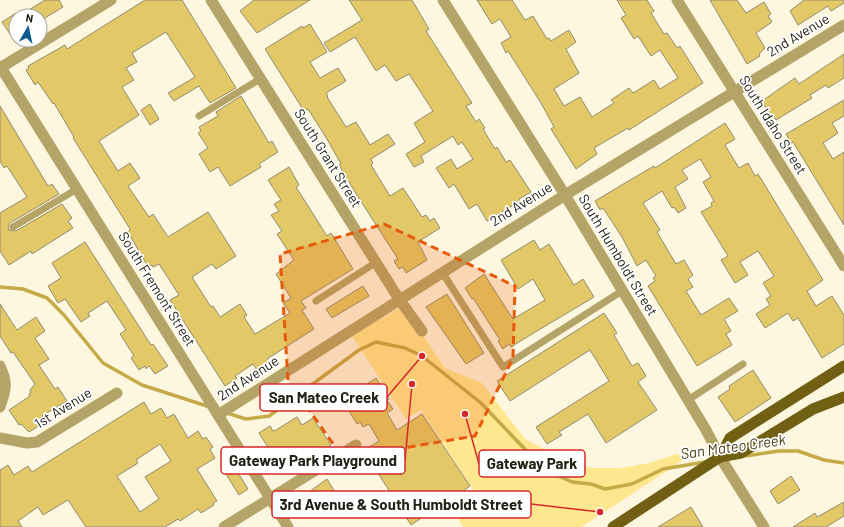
<svg xmlns="http://www.w3.org/2000/svg" width="844" height="527" font-family="Barlow,sans-serif">
<rect width="100%" height="100%" fill="#fef7e0"/>
<!-- green -->
<polygon fill="#ffe790" points="403,306 445,368 482,383 525,439 573,464 593,468 621,468 649,463 677,454 686,458 582,527 463,527 453,509 476,494 421,410 406,419 352,336"/>
<g fill="none" stroke-linecap="round" stroke-linejoin="round">
<!-- stream -->
<g stroke="#c4ab47" stroke-width="3.5">
<polyline points="0,287 23,289 47,298 64,315 103,363 142,385 210,407"/>
<polyline points="227,413 246,419 269,416 359,350 376,342 405,348 422,356 481,403 539,464 554,474 572,482 591,484 605,489 632,484 663,469 705,462"/>
<polyline points="745,456 779,451 798,451 824,460 844,463"/>
</g>
</g>
<!-- building -->
<g fill="#e2c866" stroke="#938c71" fill-rule="evenodd">
<polygon points="45,0 59,0 63,7 40,21 40,16 19,16"/>
<polygon points="145,0 182,0 236,88 210,103 199,86 174,101 168,93 195,77 166,32 132,53 137,62 126,68 134,80 122,87 139,115 99,141 118,171 130,163 140,178 128,186 149,217 153,214 168,237 208,212 236,256 216,269 212,264 192,277 211,307 213,306 220,317 240,304 247,315 244,317 255,334 290,313 283,303 291,298 276,274 294,260 277,234 282,231 271,215 279,211 274,204 281,200 268,180 289,167 299,185 296,187 327,236 331,233 353,269 301,301 306,308 302,310 314,329 267,359 270,362 257,370 253,364 235,376 237,378 225,386 170,300 179,295 159,264 153,267 152,265 148,267 128,232 130,229 73,138 74,137 54,103 53,104 38,82 35,85 26,70 29,68 28,66 65,45 67,49"/>
<polygon points="254,0 310,0 257,33 240,11"/>
<polygon points="349,0 412,0 429,29 426,31 472,103 466,106 476,122 479,119 485,128 483,129 495,149 497,147 506,162 510,160 531,192 519,199 520,201 487,221 477,204 469,209 454,184 449,188 436,168 451,159 457,169 473,159 462,142 458,145 453,136 421,156 424,162 414,167 406,154 425,142 414,123 433,111 409,74 396,81 385,65 376,71 355,37 330,52 324,43 362,20"/>
<polygon points="477,0 512,0 525,20 533,16 547,39 549,38 551,41 569,30 576,42 566,49 579,73 554,89 564,106 580,97 592,117 614,103 611,100 629,88 633,93 654,80 660,89 678,78 660,50 651,56 638,36 634,39 621,18 626,15 617,0 647,0 654,11 651,13 664,34 667,33 677,48 680,46 703,83 629,130 628,128 594,148 597,154 576,169 551,129 554,127 541,103 508,51 506,53 501,43 511,37 500,19 492,24"/>
<polygon points="710,0 737,0 746,13 764,2 771,14 768,16 772,22 756,33 765,48 759,54 760,56 747,64"/>
<polygon points="804,0 844,0 844,3 831,11 828,6 798,25 790,11"/>
<polygon points="16,13 16,43 2,22"/>
<polygon points="310,24 327,52 310,62 320,78 338,68 346,81 326,93 328,96 327,97 346,127 356,122 370,145 388,134 395,144 371,159 373,163 371,165 390,196 403,188 422,217 426,215 430,221 434,218 440,228 418,242 427,260 406,273 403,267 399,269 394,261 398,259 355,192 339,165 341,164 327,139 308,109 304,111 265,49 302,26 303,28"/>
<polygon points="844,54 844,78 828,88 826,85 810,95 812,98 776,120 774,117 772,118 762,101 795,78 799,84"/>
<polygon points="241,96 269,143 272,141 278,152 259,164 261,167 230,186 218,167 210,172 199,154 208,148 198,133 201,131 199,127 218,116 216,112"/>
<polygon points="844,100 844,116 832,123 838,133 823,143 833,159 844,152 844,225 793,142 791,143 786,134"/>
<polygon points="150,104 159,119 150,125 141,110"/>
<polygon points="0,106 48,186 52,184 59,194 10,223 8,227 9,230 16,231 62,204 72,218 68,221 73,228 32,254 31,251 9,265 0,251 0,213 27,197 7,166 4,168 0,161"/>
<polygon points="725,123 735,139 725,145 739,168 748,163 755,176 758,174 823,280 807,291 816,306 832,296 844,315 844,344 822,358 798,318 793,321 788,313 765,328 756,314 770,305 766,299 771,296 763,283 774,276 758,251 740,262 748,275 735,283 721,260 728,256 701,212 712,206 711,203 714,201 703,182 711,177 700,159 682,170 688,179 675,187 686,208 678,213 674,207 672,208 662,191 643,203 660,230 657,232 676,264 684,260 693,275 688,279 693,287 686,291 701,315 729,298 738,311 724,319 731,331 726,334 732,345 697,366 648,286 655,281 653,278 656,276 646,260 637,266 622,237 607,214 603,208 600,210 595,201 630,180 654,166 655,168"/>
<polygon points="534,240 540,250 549,244 574,285 583,279 594,297 532,334 511,347 509,344 503,349 498,341 500,340 473,298 472,299 465,288 484,274 513,319 545,300 533,279 518,289 501,260"/>
<polygon points="85,242 151,345 153,344 168,366 155,374 149,366 146,369 145,366 139,370 131,358 134,356 120,334 126,330 107,301 88,313 90,316 81,322 65,299 58,303 48,286 61,278 52,263"/>
<polygon points="363,286 369,296 332,318 326,309"/>
<polygon points="447,294 484,353 466,364 426,307"/>
<polygon points="0,304 17,330 36,317 45,331 35,338 49,359 39,365 55,389 58,387 67,401 42,416 46,421 29,432 21,424 19,425 9,410 30,396 29,394 31,392 30,390 35,384 13,352 11,353 0,336"/>
<polygon points="604,313 617,333 614,335 632,366 638,363 646,376 638,382 657,410 606,443 588,414 559,432 562,435 547,444 536,427 609,381 590,350 510,401 497,381"/>
<polygon points="753,370 771,398 735,422 718,397 730,389 729,386"/>
<polygon points="376,378 389,399 387,400 393,409 387,413 397,430 422,414 470,486 448,502 444,504 442,502 424,513 426,515 411,525 376,470 374,471 364,456 368,453 366,449 379,441 369,424 363,427 360,422 357,424 342,400"/>
<path d="M144,402L151,414L161,408L167,418L174,414L188,438L198,431L203,439L206,437L213,447L210,449L215,458L197,469L217,501L213,503L214,505L201,513L198,509L180,521L178,519L165,527H86L68,500L43,515L38,507L18,521L22,527H0V470L8,465L14,475L28,466L32,472ZM160,444L171,461L145,477L159,499L140,512L117,476L138,463L136,460Z"/>
<polygon points="297,417 302,425 313,418 331,445 310,458 307,454 291,464 293,467 284,473 259,433 270,426 273,431 276,430"/>
<polygon points="230,460 248,489 239,495 221,466"/>
<polygon points="791,476 800,490 778,504 770,491"/>
<polygon points="327,479 335,492 310,509 302,497"/>
<polygon points="844,502 844,516 826,527 793,527 815,513 817,517"/>
<polygon points="691,507 703,527 658,527"/>
</g>
<g fill="none" stroke-linecap="round" stroke-linejoin="round">
<!-- service -->
<g stroke="#b4a468" stroke-width="7">
<polyline points="199,116 260,79"/>
<polyline points="13,227 77,189"/>
<polyline points="442,272 503,367 622,291"/>
<polyline points="316,301 375,263"/>
<polyline points="688,400 743,364"/>
<polyline points="335,458 340,467"/>
</g>
<!-- minor -->
<g stroke="#b4a468" stroke-width="11">
<polyline points="211,0 399,299 422,331"/>
<polyline points="677,0 844,266"/>
<polyline points="0,66 288,527"/>
<polyline points="0,68 111,0"/>
<path d="M0,366C8,383 6,390 0,407"/>
<polyline points="218,415 565,195"/>
<polyline points="0,438 27,443 37,442 117,393"/>
<polyline points="224,527 356,445"/>
</g>
<!-- tertiary -->
<g stroke="#b4a468" stroke-width="11">
<polyline points="443,0 565,195 706,430 720,457 764,527"/>
<polyline points="565,195 844,25"/>
</g>
<!-- primary -->
<g stroke="#715f14" stroke-width="11">
<polyline points="720,457 730,438 844,366"/>
<polyline points="613,527 720,457 741,453 813,409 844,397"/>
</g>
</g>
<!-- marked area -->
<path fill="#e8590c" fill-opacity="0.2" stroke="#e8590c" stroke-width="3" stroke-dasharray="8 5" stroke-linejoin="round" d="M384,224L515,286L513,358L475,436L343,458L288,380L280,254Z"/>
<g text-anchor="middle" stroke-width="3.5" stroke-linejoin="round" paint-order="stroke">
<!-- street labels -->
<g font-size="14" fill="#232015" stroke="#fff">
<text transform="translate(798 35) rotate(-31)" y="5">2nd Avenue</text>
<text transform="translate(773 125) rotate(58)" y="5">South Idaho Street</text>
<text transform="translate(328 158) rotate(58)" y="5">South Grant Street</text>
<text transform="translate(521 204) rotate(-32)" y="5">2nd Avenue</text>
<text transform="translate(618 255) rotate(59)" y="5">South Humboldt Street</text>
<text transform="translate(157 289) rotate(58)" y="5">South Fremont Street</text>
<text transform="translate(248 378) rotate(-33)" y="5">2nd Avenue</text>
<text transform="translate(63 408) rotate(-32)" y="5">1st Avenue</text>
</g>
<!-- water labels -->
<g font-size="15" font-style="italic" fill="#493e14" stroke="#fff">
<text transform="translate(733 447) rotate(-8)" y="5">San Mateo Creek</text>
</g>
</g>
<!-- callouts -->
<path fill="none" stroke="#d62828" stroke-width="1.5" d="M422 356L387 397M412 384L405 460M465 414L479 464M600 512L531 504"/>
<g fill="#d62828" stroke="#fff" stroke-width="1.5">
<circle cx="422" cy="356" r="4"/>
<circle cx="412" cy="384" r="4"/>
<circle cx="465" cy="414" r="4"/>
<circle cx="600" cy="512" r="4"/>
</g>
<g fill="#fff" stroke="#d62828" stroke-width="1.5">
<rect x="260" y="384" width="127" height="27" rx="4"/>
<rect x="221" y="447" width="184" height="27" rx="4"/>
<rect x="479" y="450" width="106" height="27" rx="4"/>
<rect x="272" y="491" width="259" height="27" rx="4"/>
</g>
<g font-size="15" text-anchor="middle" font-weight="bold" fill="#232015">
<text x="324" y="403">San Mateo Creek</text>
<text x="313" y="466">Gateway Park Playground</text>
<text x="532" y="469">Gateway Park</text>
<text x="401" y="510">3rd Avenue &amp; South Humboldt Street</text>
</g>
<!-- north arrow -->
<g transform="translate(28 28) rotate(9)"><circle r="19" fill="#ffffff" stroke="#a7a6a1"/>
<path d="M0-3L7 15L0 10L-7 15Z" fill="#0d5b8e"/>
<text y="-6" font-size="11" font-weight="bold" text-anchor="middle" fill="#232015">N</text>
</g>
</svg>
